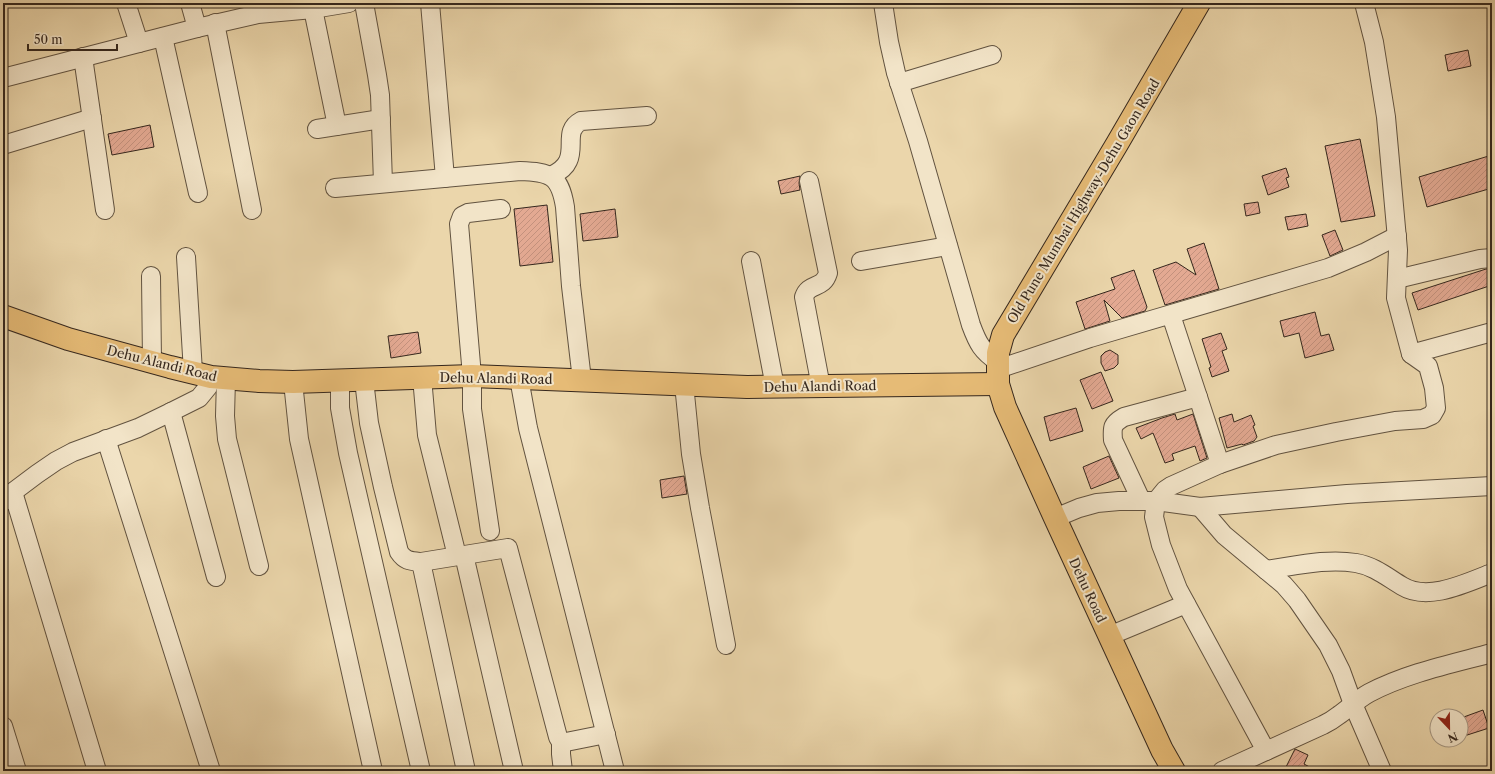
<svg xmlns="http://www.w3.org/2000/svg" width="1495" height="774" font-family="'Libre Caslon Text',serif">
<defs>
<pattern id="building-hatch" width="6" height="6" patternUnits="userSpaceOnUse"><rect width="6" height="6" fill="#e3a992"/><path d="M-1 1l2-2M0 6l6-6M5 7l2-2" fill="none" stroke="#c3917d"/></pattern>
</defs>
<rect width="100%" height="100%" fill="#ebd6ab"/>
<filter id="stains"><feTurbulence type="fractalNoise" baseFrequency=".005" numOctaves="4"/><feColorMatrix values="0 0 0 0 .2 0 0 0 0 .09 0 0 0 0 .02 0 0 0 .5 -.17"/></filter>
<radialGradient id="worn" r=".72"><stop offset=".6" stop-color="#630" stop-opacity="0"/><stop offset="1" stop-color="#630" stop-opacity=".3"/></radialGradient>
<!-- building -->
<g fill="url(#building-hatch)" stroke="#35271d">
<polygon points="1468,50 1471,66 1448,71 1445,55"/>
<polygon points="150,125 154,147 112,155 108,134"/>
<polygon points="1360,139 1375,216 1341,222 1325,146"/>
<polygon points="1492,155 1492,188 1427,207 1419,177"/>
<polygon points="1286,168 1289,177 1286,178 1289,187 1268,195 1262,176"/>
<polygon points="800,176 799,183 800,190 781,194 778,181"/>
<polygon points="1258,202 1260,213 1246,216 1244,204"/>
<polygon points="547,205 553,262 520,266 514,209"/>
<polygon points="615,209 618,237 583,241 580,214"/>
<polygon points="1306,214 1308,226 1288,230 1285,217"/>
<polygon points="1335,230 1343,250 1330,256 1322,235"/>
<polygon points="1204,243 1219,289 1165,305 1153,270 1176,262 1196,275 1187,249"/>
<polygon points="1486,269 1492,269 1492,285 1418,310 1412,293"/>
<polygon points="1134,270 1147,307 1145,311 1122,318 1104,300 1110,321 1085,329 1076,302 1115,289 1111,278"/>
<polygon points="1315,312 1321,336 1329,334 1334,350 1305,358 1299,333 1284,337 1280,321"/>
<polygon points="418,332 421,353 391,358 388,336"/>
<polygon points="1221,333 1227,349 1222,351 1229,371 1212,377 1209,368 1211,367 1202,339"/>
<polygon points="1110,350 1118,355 1118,364 1114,368 1105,371 1101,363 1101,356 1105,352"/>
<polygon points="1101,372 1113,401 1092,409 1080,380"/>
<polygon points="1076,408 1083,431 1050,441 1044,417"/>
<polygon points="1175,414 1177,420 1193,414 1207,458 1200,461 1195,446 1172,454 1174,460 1165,463 1153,433 1141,439 1136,428 1162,418"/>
<polygon points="1232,414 1234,422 1251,415 1255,425 1253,426 1257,437 1254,441 1243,445 1242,444 1227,448 1219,418"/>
<polygon points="1109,456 1119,478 1091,489 1083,467"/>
<polygon points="684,476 687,494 662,498 660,480"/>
<polygon points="1483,710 1489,728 1461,737 1461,718"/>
<polygon points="1295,749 1308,755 1304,764 1317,771 1284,771"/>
</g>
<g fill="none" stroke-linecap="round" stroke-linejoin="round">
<defs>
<g id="minor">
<polyline points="126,3 139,43"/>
<polyline points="190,3 197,28"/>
<polyline points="364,3 377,75 380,95 383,183"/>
<polyline points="430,3 445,178"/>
<path d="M883,3L889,42L896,73L918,141L971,325C978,344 982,351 998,362"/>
<polyline points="313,9 337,126"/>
<polyline points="215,23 252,210"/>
<polyline points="163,37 198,193"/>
<polyline points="83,57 105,210"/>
<polyline points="3,78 197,28 258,14 313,9 349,3"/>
<polyline points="899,83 992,55"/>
<polyline points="317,129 381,119"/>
<polyline points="3,145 92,118"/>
<path d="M551,176C557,173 565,168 568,161C575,146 564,130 581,121L647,116"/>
<path d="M809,181L828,273C823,290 809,282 804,297L821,387"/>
<path d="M335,188L520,171C550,172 560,175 565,207L571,286L582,380"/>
<polyline points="186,257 193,372"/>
<polyline points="751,261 775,387"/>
<polyline points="861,261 948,246"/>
<polyline points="151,276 152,362"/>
<polyline points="1397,279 1480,259 1492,258"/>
<polyline points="1171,315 1220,464"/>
<polyline points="1411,354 1492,332"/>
<polyline points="998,369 1090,338 1328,268 1366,252 1397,236"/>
<polyline points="422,377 427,435 457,556"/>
<polyline points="519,378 528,428 615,771"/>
<polyline points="226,379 225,416 227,439 259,566"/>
<polyline points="340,380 340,408 348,453 421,771"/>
<path d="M364,380L369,423L383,487L399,552C405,561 410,561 421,562L508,548L558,737L561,742H566L606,734"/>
<polyline points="293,382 299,439 373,771"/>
<polyline points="684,384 691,454 700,508 726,645"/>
<polyline points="171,412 216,577"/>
<polyline points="106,439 211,771"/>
<polyline points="13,492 97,771"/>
<path d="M1141,500L1113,440C1112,427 1112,424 1124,417L1198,397"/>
<polyline points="3,502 13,492 37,474 56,461 73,452 138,428 171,412 199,398 208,387 211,377"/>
<polyline points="1200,507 1224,535 1284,585 1297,600 1328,645 1341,671 1353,704 1382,771"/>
<polyline points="1055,518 1079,508 1097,503 1119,501 1156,501 1200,507 1347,494 1492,486"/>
<polyline points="490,531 472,409 472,376 459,224 462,216 468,213 501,209"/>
<polyline points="464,555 514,771"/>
<polyline points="421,562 466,771"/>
<path d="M1266,570C1295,566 1326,558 1356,563C1374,566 1387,577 1402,586C1428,602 1466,583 1492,573"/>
<polyline points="1109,636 1186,604"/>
<polyline points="3,726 17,771"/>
<polyline points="561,742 561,754 563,771"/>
<polyline points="1266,751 1178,589 1161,545 1154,517 1156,501 1165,490 1171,486 1220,464 1276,445 1336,432 1395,421 1423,419 1432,415 1436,408 1434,388 1428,366 1411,354 1396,298 1398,250 1386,117 1374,42 1364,3"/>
<path d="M1222,771L1323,725C1329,722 1334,719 1339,715C1349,708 1358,699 1369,693C1407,673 1451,664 1492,653"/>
</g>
<g id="major">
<polyline points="3,316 68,339 170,367 211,377 259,381 293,382 472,376 747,387 998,384"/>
<polyline points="1174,771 1162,750 1055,518 1005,407 998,384 998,353 1003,335 1117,144 1199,3"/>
</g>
</defs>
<!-- minor casing -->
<use href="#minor" stroke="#625340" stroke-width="20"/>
<!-- major casing -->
<use href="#major" stroke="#35271d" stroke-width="24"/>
<!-- minor -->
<use href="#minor" stroke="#f2e4c8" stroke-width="18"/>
<!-- major -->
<use href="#major" stroke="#e6bb76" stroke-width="22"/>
</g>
<g text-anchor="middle" stroke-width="4" stroke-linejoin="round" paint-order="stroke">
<!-- street labels -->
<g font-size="13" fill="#35271d" stroke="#f2e4c8">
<text transform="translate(1083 201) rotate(-59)" y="5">Old Pune Mumbai Highway-Dehu Gaon Road</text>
<text transform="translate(162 363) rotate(14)" y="5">Dehu Alandi Road</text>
<text transform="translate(496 378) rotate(1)" y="5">Dehu Alandi Road</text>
<text transform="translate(820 386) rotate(-1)" y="5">Dehu Alandi Road</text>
<text transform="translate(1088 590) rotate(65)" y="5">Dehu Road</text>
</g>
</g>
<!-- margin -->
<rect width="1495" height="774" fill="none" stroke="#ebd6ab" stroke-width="16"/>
<rect x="4" y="4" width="1487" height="766" fill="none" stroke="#35271d" stroke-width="2"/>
<rect x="8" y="8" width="1479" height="758" fill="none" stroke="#35271d"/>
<!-- north arrow -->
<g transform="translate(1449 728) rotate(158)"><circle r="19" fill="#f2e4c8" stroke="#a69884"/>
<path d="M0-3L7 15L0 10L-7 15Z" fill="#8f2418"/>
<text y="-6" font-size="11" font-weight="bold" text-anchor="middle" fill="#35271d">N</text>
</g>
<!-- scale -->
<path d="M28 44v6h89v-6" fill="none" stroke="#35271d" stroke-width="2"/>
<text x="34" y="44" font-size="12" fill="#35271d" stroke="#f2e4c8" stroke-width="3" paint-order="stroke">50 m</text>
<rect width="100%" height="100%" filter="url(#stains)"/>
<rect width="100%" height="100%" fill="url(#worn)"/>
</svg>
